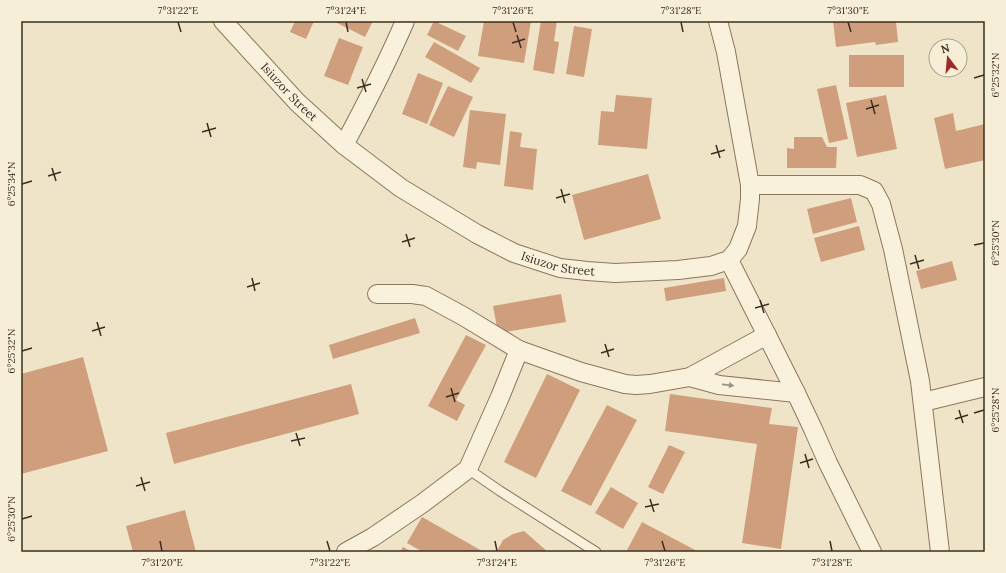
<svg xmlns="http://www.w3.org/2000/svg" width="1006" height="573" font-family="Lora,serif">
<rect width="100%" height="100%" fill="#f0e4c8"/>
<!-- building -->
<g fill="#cf9f7d">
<polygon points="295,21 314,21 306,39 290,32"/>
<polygon points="333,21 373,21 365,37"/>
<polygon points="434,21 466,36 458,51 427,35"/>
<polygon points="484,21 531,21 524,63 478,56"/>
<polygon points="541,21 557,21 554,41 559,42 554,74 533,70"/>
<polygon points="833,21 896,21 898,42 876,45 875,42 836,47"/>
<polygon points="574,26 592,29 584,77 566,74"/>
<polygon points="339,38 363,47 348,85 324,76"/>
<polygon points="434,42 480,68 471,83 425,57"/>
<rect x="849" y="55" width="55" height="32"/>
<polygon points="418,73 443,83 427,124 402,114"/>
<polygon points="836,85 848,139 829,143 817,89"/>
<polygon points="448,86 473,97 454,137 429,125"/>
<polygon points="616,95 652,98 647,149 598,145 601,111 614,112"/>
<polygon points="886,95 897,149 857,157 846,103"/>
<polygon points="470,110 506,114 500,165 477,162 476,169 463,167"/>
<polygon points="953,113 956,131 985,124 985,160 945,169 934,118"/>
<polygon points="510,131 522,133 520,147 537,149 533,190 504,186"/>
<polygon points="794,137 822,137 827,147 837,147 836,168 787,168 787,148 794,149"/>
<polygon points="648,174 661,219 584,240 572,195"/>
<polygon points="851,198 857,222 813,234 807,209"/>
<polygon points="859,226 865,250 821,262 814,238"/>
<polygon points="952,261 957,280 921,289 916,271"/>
<polygon points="724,278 726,291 666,301 664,288"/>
<polygon points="561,294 566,322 498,333 493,306"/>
<polygon points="415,318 420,333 333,359 329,345"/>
<polygon points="466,335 486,345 456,400 465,405 457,421 428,406"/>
<polygon points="83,357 108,451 21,474 21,374"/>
<polygon points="547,374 580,390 536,478 504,462"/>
<polygon points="351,384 359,414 174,464 166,433"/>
<polygon points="670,394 772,408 769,424 798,427 781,549 742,543 757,444 665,431"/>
<polygon points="607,405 637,420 591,506 561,491"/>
<polygon points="669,445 685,452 663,494 648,487"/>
<polygon points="611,487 638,503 623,529 595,513"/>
<polygon points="185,510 196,552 133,552 126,526"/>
<polygon points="422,517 484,552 423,552 407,543"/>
<polygon points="642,522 699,552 630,552 627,550"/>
<polygon points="524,531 548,552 499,552 498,549 503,540 513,534"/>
<polygon points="403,547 412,552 400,552"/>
</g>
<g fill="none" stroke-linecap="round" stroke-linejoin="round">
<defs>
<polyline id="service" points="468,469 500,491 596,552"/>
<g id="minor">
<path id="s1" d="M223,21L297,102L344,145L401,188L477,234L514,253L560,268L587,271L615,273L678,270L711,266L729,260L738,249L747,226L750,199V185L726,52L718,21"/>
<path d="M344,145C366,104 387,63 405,21"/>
<polyline points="750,185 860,185 874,191 881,204 893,249 920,381 940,552"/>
<polyline points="729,260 796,393 813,429 828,463 872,552"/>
<polyline points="377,294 412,294 426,296 463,316 519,350 581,372 625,384 636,385 650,384 690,377 767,335"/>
<polyline points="690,377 719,385 796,393"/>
<polyline points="923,402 985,387"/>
<polyline points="346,552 373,537 423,503 468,469 500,397 519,350"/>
</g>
</defs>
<!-- service casing -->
<use href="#service" stroke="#8d765c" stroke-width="11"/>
<!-- minor casing -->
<use href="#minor" stroke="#8d765c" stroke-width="20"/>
<!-- service -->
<use href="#service" stroke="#faf1dc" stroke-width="9"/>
<!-- minor -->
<use href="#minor" stroke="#faf1dc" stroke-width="18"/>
</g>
<!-- one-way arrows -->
<defs><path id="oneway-solid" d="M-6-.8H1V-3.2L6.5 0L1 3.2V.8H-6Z"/></defs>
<use fill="#9c907e" href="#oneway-solid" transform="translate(728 385) rotate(6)"/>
<!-- ticks -->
<path fill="none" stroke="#3d2e20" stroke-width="1.5" d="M178,22L181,32M346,22L348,32M513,22L516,32M681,22L683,32M848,22L851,32M517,35L521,48M512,43L525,39M974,78L984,75M362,79L366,92M357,88L371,84M871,100L875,114M866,109L879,105M207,123L211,137M202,132L216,128M716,145L720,158M711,154L725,150M52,168L56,181M48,176L61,172M22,184L32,181M561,189L565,203M556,198L570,194M406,234L410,247M402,242L415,238M974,245L984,243M915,255L919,269M910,264L924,260M252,278L255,291M247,287L260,283M760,300L764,313M755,308L769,304M97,322L101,336M92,331L105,327M605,344L609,357M22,351L32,348M601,353L614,349M451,388L455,402M446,397L459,393M959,410L963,423M974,413L984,410M955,419L968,415M296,433L300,446M291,441L305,438M805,454L809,468M800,463L813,459M141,477L145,491M136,486L150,482M650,499L654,512M645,507L659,504M22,519L32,516M160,541L162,551M327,541L330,551M495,541L497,551M662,541L665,551M830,541L832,551"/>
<g text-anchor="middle" stroke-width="3" stroke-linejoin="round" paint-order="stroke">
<!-- street labels -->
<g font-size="12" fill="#3d2e20" stroke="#f7eed8">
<text dy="4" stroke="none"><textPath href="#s1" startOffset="97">Isiuzor Street</textPath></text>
<text dy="4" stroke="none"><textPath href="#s1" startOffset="421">Isiuzor Street</textPath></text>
</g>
</g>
<!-- border -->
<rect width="1006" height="573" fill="none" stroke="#f7eed8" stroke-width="44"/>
<!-- north arrow -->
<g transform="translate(948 58) rotate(344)"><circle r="19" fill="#f7eed8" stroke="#ada18e"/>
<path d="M0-3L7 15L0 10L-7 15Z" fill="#9e2a2b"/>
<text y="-6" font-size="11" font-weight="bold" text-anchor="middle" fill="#3d2e20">N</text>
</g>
<rect x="22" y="22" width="962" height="529" fill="none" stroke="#3d2e20" stroke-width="1.5"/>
<g font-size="10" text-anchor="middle" fill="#3d2e20">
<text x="178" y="14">7°31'22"E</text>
<text x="346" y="14">7°31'24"E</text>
<text x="513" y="14">7°31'26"E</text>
<text x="681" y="14">7°31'28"E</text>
<text x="848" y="14">7°31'30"E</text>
<text transform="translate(995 75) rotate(-90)" y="4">6°25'32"N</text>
<text transform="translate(11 184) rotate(-90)" y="4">6°25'34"N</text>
<text transform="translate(995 243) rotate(-90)" y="4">6°25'30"N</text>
<text transform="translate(11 351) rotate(-90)" y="4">6°25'32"N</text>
<text transform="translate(995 410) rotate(-90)" y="4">6°25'28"N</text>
<text transform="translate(11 519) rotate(-90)" y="4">6°25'30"N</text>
<text x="162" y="566">7°31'20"E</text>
<text x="330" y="566">7°31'22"E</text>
<text x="497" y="566">7°31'24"E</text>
<text x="665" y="566">7°31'26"E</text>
<text x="832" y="566">7°31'28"E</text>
</g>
</svg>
